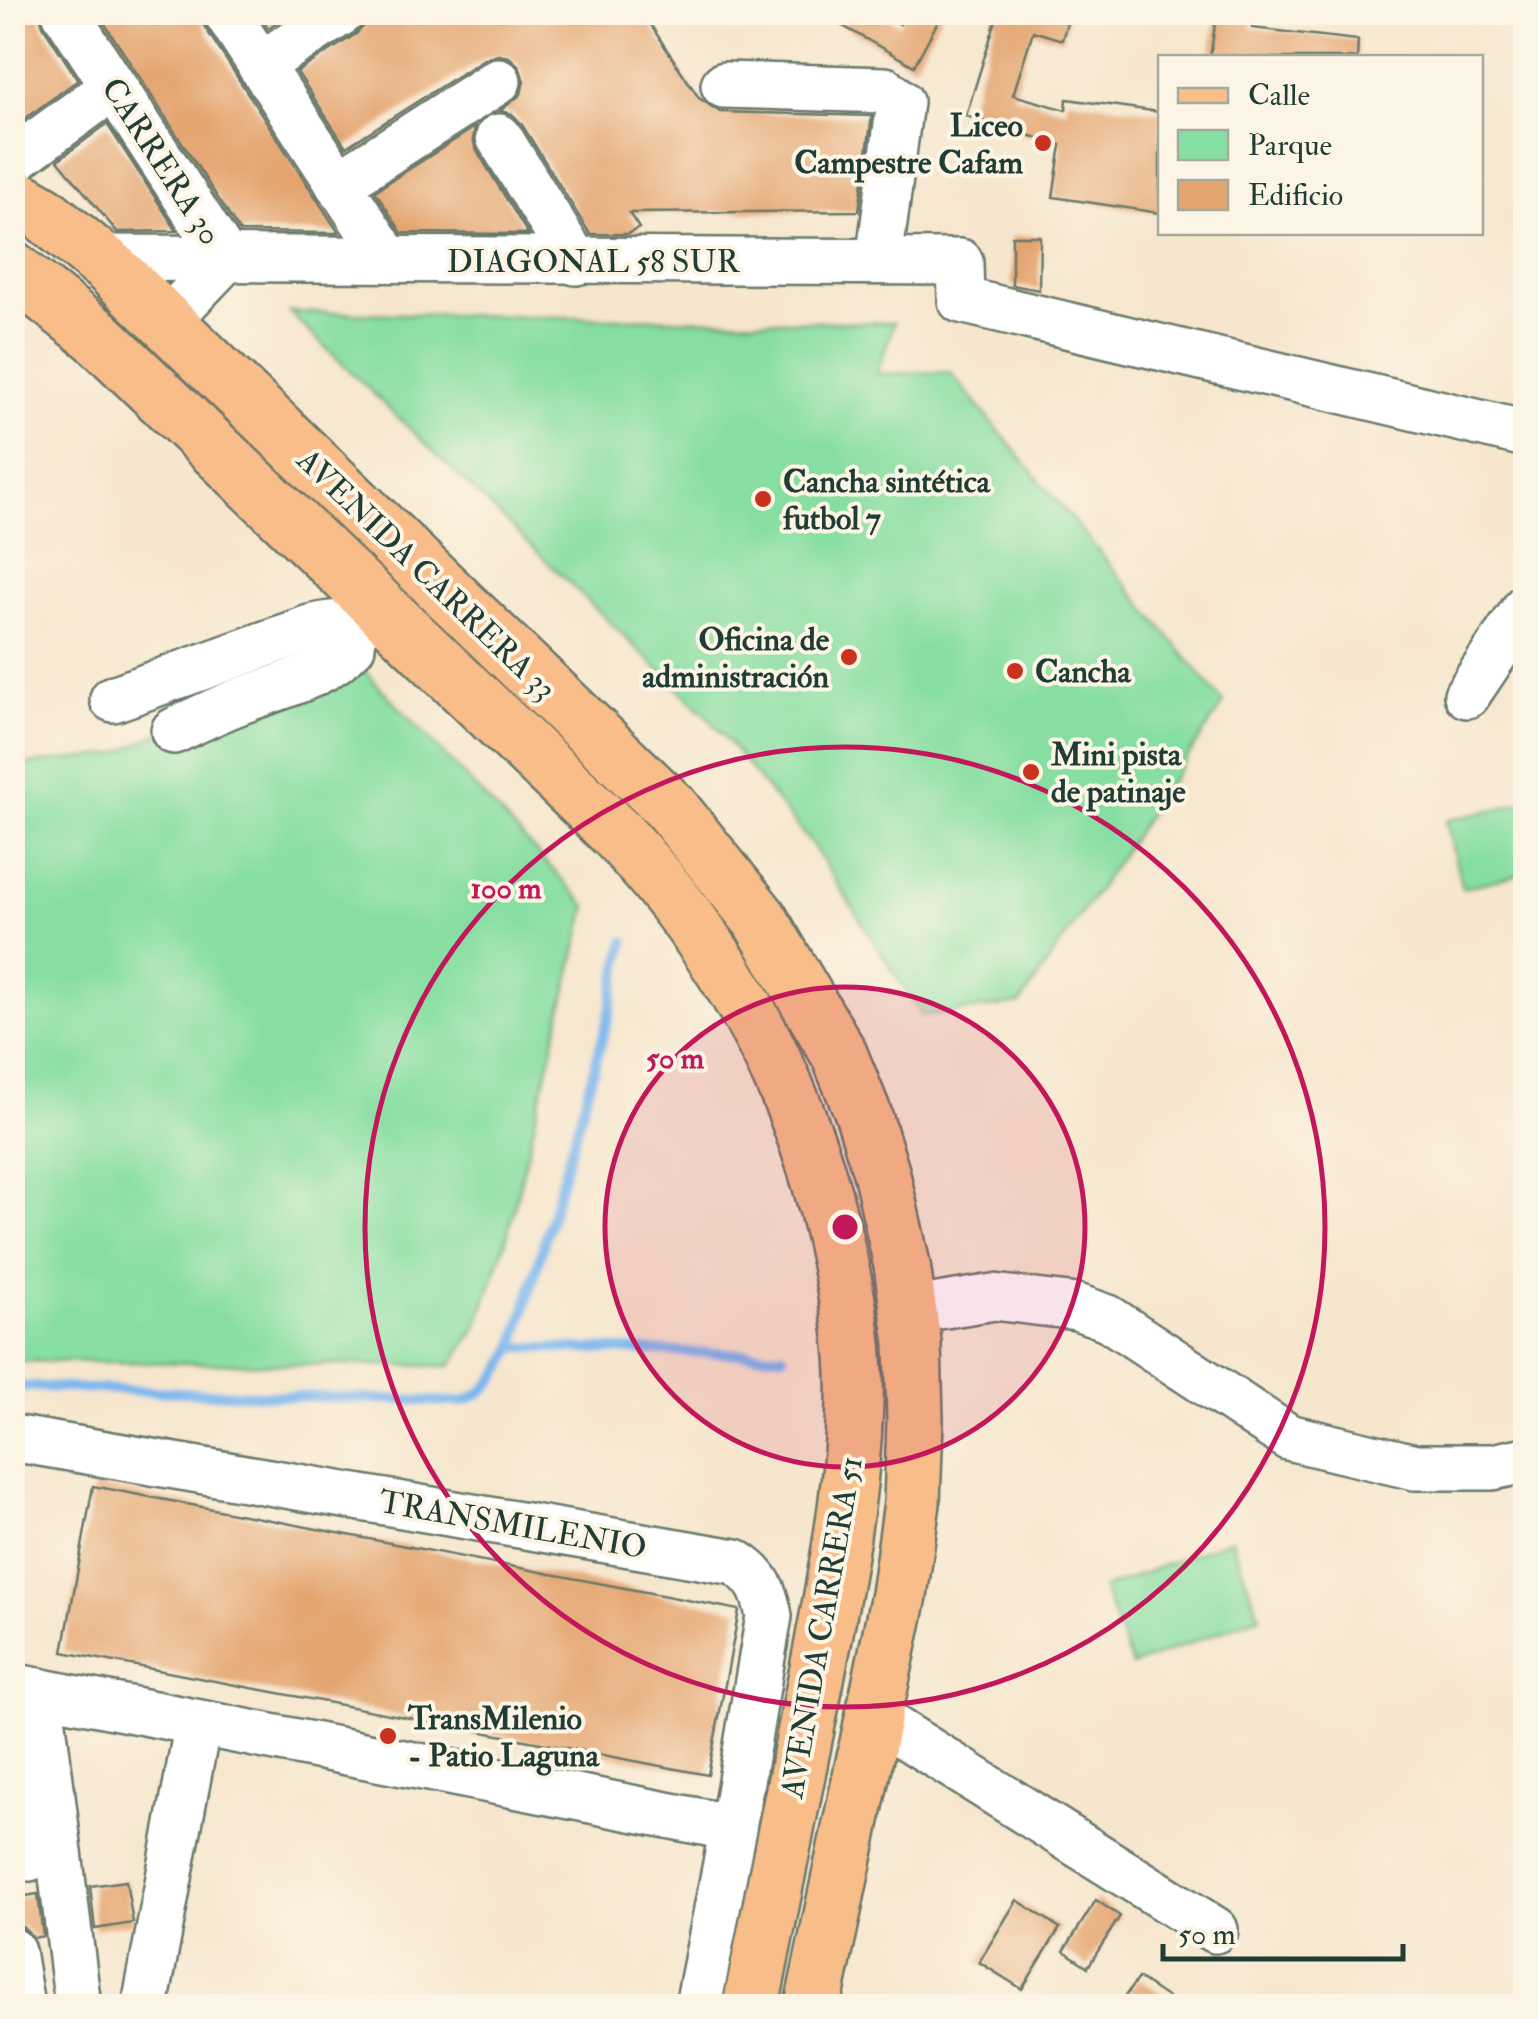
<svg xmlns="http://www.w3.org/2000/svg" width="1538" height="2019" font-family="'IM FELL Double Pica',serif">
<rect width="100%" height="100%" fill="#fcf5e5"/>
<filter id="ink" filterUnits="userSpaceOnUse"><feTurbulence type="fractalNoise" baseFrequency=".01" numOctaves="2"/><feDisplacementMap in="SourceGraphic" scale="20" xChannelSelector="R" yChannelSelector="G"/><feConvolveMatrix kernelMatrix="1 2 1 2 8 2 1 2 1" color-interpolation-filters="sRGB"/></filter>
<filter id="wash" filterUnits="userSpaceOnUse"><feTurbulence type="fractalNoise" baseFrequency=".0048" numOctaves="4" result="noise"/><feDisplacementMap in="SourceGraphic" scale="40" xChannelSelector="R" yChannelSelector="G"/><feGaussianBlur stdDeviation="2.25" result="paint"/><feColorMatrix in="noise" values="0 0 0 0 0 0 0 0 0 0 0 0 0 0 0 0 0 1.4 0 .05"/><feComposite in="paint" operator="in"/></filter>
<g filter="url(#wash)">
<rect width="100%" height="100%" fill="#f6e6cd"/>
<!-- green -->
<g fill="#86dea2" stroke="#528e6b" stroke-width="2.5">
<polygon points="1525,12 1525,19 1352,13 1352,12"/>
<polygon points="289,312 894,323 877,374 950,372 1224,703 1020,1004 922,1016 814,847 709,718"/>
<polygon points="340,645 587,906 507,1237 477,1327 450,1366 13,1361 12,766 117,754"/>
<polygon points="1525,802 1525,873 1462,888 1446,821"/>
<polygon points="1231,1539 1260,1616 1132,1666 1103,1589"/>
</g>
<g fill="none" stroke-linecap="round" stroke-linejoin="round">
<!-- stream -->
<g stroke="#7db7ee" stroke-width="10">
<polyline points="514,1347 783,1355"/>
<path d="M12,1386L461,1402C490,1393 500,1373 514,1347L608,1019L625,941"/>
</g>
</g>
<g id="blocks">
<!-- building -->
<g fill="#e4a46e">
<polygon points="12,12 39,12 43,26 78,80 15,126"/>
<polygon points="97,12 200,12 204,26 339,233 240,232"/>
<polygon points="258,12 293,12 268,28"/>
<polygon points="368,12 642,12 699,98 720,112 872,116 859,211 629,213 639,228 627,234 590,234 521,123 512,114 500,111 521,94 524,81 519,66 509,57 498,55 484,59 346,147 297,72 356,34 365,25"/>
<polygon points="818,12 878,12 900,24 906,12 943,12 914,66"/>
<polygon points="994,12 1070,12 1062,40 1033,31 1013,95 1066,110 1067,99 1160,112 1160,213 1053,197 1061,145 966,116 996,20 993,19"/>
<polygon points="1216,18 1253,23 1252,28 1358,40 1357,58 1210,58"/>
<polygon points="107,124 177,231 117,232 58,160"/>
<polygon points="475,127 473,139 477,151 528,234 402,233 375,191"/>
<polygon points="1012,236 1040,236 1039,290 1012,285"/>
<polygon points="93,1486 739,1610 708,1775 63,1652"/>
<polygon points="126,1881 133,1923 95,1929 90,1886"/>
<polygon points="38,1894 43,1936 34,1938 22,1927 12,1925 12,1898"/>
<polygon points="1017,1900 1060,1928 1022,1989 979,1962"/>
<polygon points="1096,1900 1120,1916 1088,1967 1064,1951"/>
<polygon points="1138,1978 1180,2006 1118,2006"/>
</g>
</g>
</g>
<g filter="url(#ink)">
<use href="#blocks" fill-opacity="0" stroke="#6a786a" stroke-width="2.5"/>
<g fill="none" stroke-linecap="round" stroke-linejoin="round">
<defs>
<g id="minor">
<polyline points="65,12 226,259 165,323"/>
<polyline points="226,12 388,259"/>
<polyline points="260,65 342,12"/>
<polyline points="724,85 885,90 900,102 879,261"/>
<polyline points="499,137 576,262"/>
<polyline points="12,166 16,158 113,87"/>
<polyline points="338,184 498,81"/>
<polyline points="98,258 960,262 961,300 1526,434"/>
<polyline points="1467,695 1526,607"/>
<path d="M113,699L310,628C343,619 348,630 380,607"/>
<path d="M174,731C198,719 221,708 246,699C284,685 323,676 352,646L355,623"/>
<polyline points="908,1311 994,1297 1077,1307 1108,1318 1288,1437 1415,1467 1492,1467 1526,1460"/>
<path d="M12,1438L735,1562C758,1576 764,1590 769,1616L733,1828"/>
<polyline points="12,1686 733,1828 698,2006"/>
<polyline points="39,1691 78,2006"/>
<polyline points="872,1715 1215,1930"/>
<polyline points="12,1741 29,1858"/>
<polyline points="12,1951 21,2006"/>
<polyline points="145,2006 198,1723"/>
</g>
<g id="major">
<polyline points="12,195 43,213 109,267 670,807 759,918 839,1054 863,1113 882,1175 902,1265 913,1342 915,1421 912,1503 899,1595 813,2006"/>
<path d="M12,269L97,336L618,835C734,961 805,1092 839,1259C849,1305 857,1355 855,1402C852,1501 832,1597 813,1694C792,1798 772,1902 751,2006"/>
</g>
</defs>
<!-- minor casing -->
<use href="#minor" stroke="#6a786a" stroke-width="50"/>
<!-- major casing -->
<use href="#major" stroke="#6a786a" stroke-width="60"/>
<!-- minor -->
<use href="#minor" stroke="#fff" stroke-width="45"/>
<!-- major -->
<use href="#major" stroke="#f8bd89" stroke-width="55"/>
</g>
</g>
<!-- distance rings -->
<circle cx="845" cy="1227" r="240" fill="#c2185b" fill-opacity=".12"/>
<g fill="none" stroke="#c2185b" stroke-width="5">
<circle cx="845" cy="1227" r="240"/>
<circle cx="845" cy="1227" r="480"/>
</g>
<!-- markers -->
<g fill="#c8321e" stroke="#fcf5e5" stroke-width="4">
<circle cx="1043" cy="143" r="10"/>
<circle cx="763" cy="499" r="10"/>
<circle cx="849" cy="657" r="10"/>
<circle cx="1015" cy="671" r="10"/>
<circle cx="1031" cy="772" r="10"/>
<circle cx="388" cy="1736" r="10"/>
</g>
<g text-anchor="middle" stroke-width="8" stroke-linejoin="round" paint-order="stroke">
<!-- poi labels -->
<g font-size="32" font-weight="bold" fill="#1f3d34" stroke="#fcf5e5" text-anchor="start">
<text x="1023" y="136" text-anchor="end">Liceo<tspan x="1023" dy="37">Campestre Cafam</tspan></text>
<text x="783" y="492">Cancha sintética<tspan x="783" dy="37">futbol 7</tspan></text>
<text x="829" y="650" text-anchor="end">Oficina de<tspan x="829" dy="37">administración</tspan></text>
<text x="1035" y="682">Cancha</text>
<text x="1051" y="765">Mini pista<tspan x="1051" dy="37">de patinaje</tspan></text>
<text x="408" y="1729">TransMilenio<tspan x="408" dy="37">- Patio Laguna</tspan></text>
</g>
<!-- street labels -->
<g font-size="32" fill="#1f3d34" stroke="#fcf5e5">
<text transform="translate(162 161) rotate(57)" y="11">CARRERA 30</text>
<text x="593" y="272">DIAGONAL 58 SUR</text>
<text transform="translate(427 574) rotate(44)" y="11">AVENIDA CARRERA 33</text>
<text transform="translate(513 1524) rotate(10)" y="11">TRANSMILENIO</text>
<text transform="translate(821 1627) rotate(-80)" y="11">AVENIDA CARRERA 51</text>
</g>
</g>
<circle cx="845" cy="1227" r="15" fill="#c2185b" stroke="#fcf5e5" stroke-width="5"/>
<g font-size="30" text-anchor="middle" font-weight="bold" fill="#c2185b" stroke="#fcf5e5" stroke-width="8" stroke-linejoin="round" paint-order="stroke">
<text x="506" y="898">100 m</text>
<text x="675" y="1068">50 m</text>
</g>
<!-- margin -->
<rect width="1538" height="2019" fill="none" stroke="#fcf5e5" stroke-width="50"/>
<!-- legend -->
<rect x="1158" y="55" width="325" height="180" fill="#fcf5e5" stroke="#a4ab9e" stroke-width="2.5"/>
<rect x="1178" y="88" width="50" height="15" fill="#f8bd89" stroke="#a4ab9e" stroke-width="2.5"/>
<text x="1248" y="105" font-size="30" fill="#1f3d34">Calle</text>
<rect x="1178" y="130" width="50" height="30" fill="#86dea2" stroke="#a4ab9e" stroke-width="2.5"/>
<text x="1248" y="155" font-size="30" fill="#1f3d34">Parque</text>
<rect x="1178" y="180" width="50" height="30" fill="#e4a46e" stroke="#a4ab9e" stroke-width="2.5"/>
<text x="1248" y="205" font-size="30" fill="#1f3d34">Edificio</text>
<!-- scale -->
<path d="M1163 1944v15h240v-15" fill="none" stroke="#1f3d34" stroke-width="5"/>
<text x="1178" y="1944" font-size="30" fill="#1f3d34" stroke="#fcf5e5" stroke-width="8" paint-order="stroke">50 m</text>
</svg>
